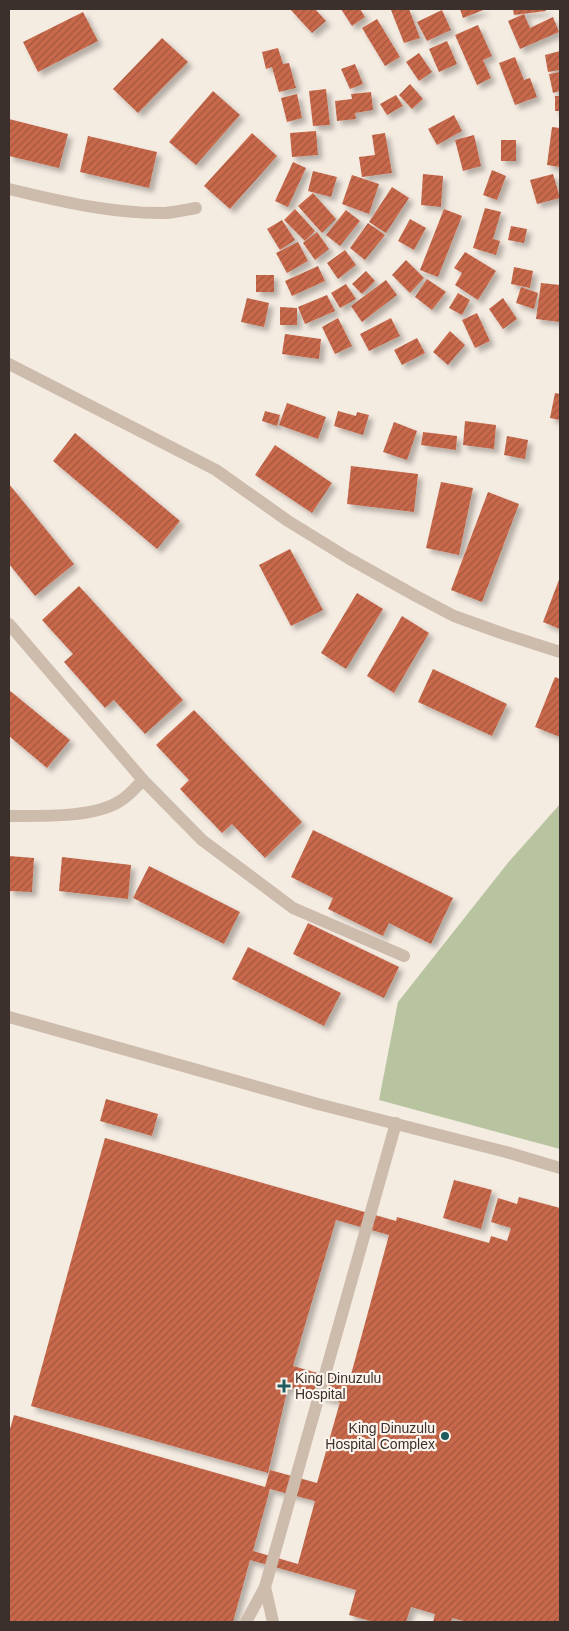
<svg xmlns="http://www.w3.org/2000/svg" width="569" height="1631" font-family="Helvetica,sans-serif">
<defs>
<pattern id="building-hatch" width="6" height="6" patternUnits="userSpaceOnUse" patternTransform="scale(1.25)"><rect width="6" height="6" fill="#c8694b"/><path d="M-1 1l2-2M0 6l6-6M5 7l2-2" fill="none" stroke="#a4573f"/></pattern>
<filter id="shadow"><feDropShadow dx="4.5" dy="4.5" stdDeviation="2.5" flood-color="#0004"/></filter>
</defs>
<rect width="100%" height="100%" fill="#f4ebe1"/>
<!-- green -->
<polygon fill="#b8c4a0" points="560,804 560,1149 379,1100 398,1002 507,864"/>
<!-- building -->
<g fill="url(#building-hatch)" fill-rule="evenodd" filter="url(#shadow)">
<polygon points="290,9 315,9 326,21 312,33"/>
<polygon points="341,9 360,9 365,17 352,26"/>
<polygon points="395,9 409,9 420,38 404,43 391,10"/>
<polygon points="460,9 486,9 463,18"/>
<polygon points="513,9 545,9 546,11 514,15"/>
<polygon points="442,10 451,30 427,41 417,22"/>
<polygon points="83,12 98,41 38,72 23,42"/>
<polygon points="524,14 530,28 553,17 559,32 520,49 508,21"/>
<polygon points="377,19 400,57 385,66 362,28"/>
<polygon points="478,25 492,56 483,60 491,78 477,85 455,35"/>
<polygon points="162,38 188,62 138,113 113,89"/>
<polygon points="447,41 457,64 439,72 429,49"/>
<polygon points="278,48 283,64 289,63 296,88 279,92 272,67 266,69 262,52"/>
<polygon points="560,51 560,70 548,72 545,55"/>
<polygon points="419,53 432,72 419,81 406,62"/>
<polygon points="515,57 524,80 530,78 537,97 515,105 499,63"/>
<polygon points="355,64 363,84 350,89 341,69"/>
<polygon points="560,72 560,91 553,93 549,74"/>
<polygon points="410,84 423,99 412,109 399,95"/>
<polygon points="326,89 330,125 313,126 309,91"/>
<polygon points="213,91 240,115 196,165 169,142"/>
<polygon points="371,92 373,110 355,113 356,119 337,121 335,101 352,99 351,94"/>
<polygon points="297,94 302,118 287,122 281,98"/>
<polygon points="396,95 403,106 387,115 380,104"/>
<rect x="555" y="96" width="5" height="15"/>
<polygon points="454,115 462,131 437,145 428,129"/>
<polygon points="9,119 68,134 59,168 9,156"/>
<polygon points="552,127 560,128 560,167 547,165"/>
<polygon points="316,131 318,155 292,157 290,133"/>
<polygon points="252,133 277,156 230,209 204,186"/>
<polygon points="385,133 392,173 362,177 359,157 375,155 372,135"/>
<polygon points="474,135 481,166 463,171 455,140"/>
<polygon points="88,136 157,152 149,188 80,172"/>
<rect x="501" y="140" width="15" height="21"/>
<polygon points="293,162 306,168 288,207 275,201"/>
<polygon points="492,170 506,176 497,200 483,195"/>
<polygon points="313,171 337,177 331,197 308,191"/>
<polygon points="423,174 443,176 441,207 421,205"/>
<polygon points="553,174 560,198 537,204 530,180"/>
<polygon points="352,175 379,184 369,214 342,204"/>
<polygon points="392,187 409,198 386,233 369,222"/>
<polygon points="313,193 336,219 322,233 298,206"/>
<polygon points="485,208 501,212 493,239 500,241 496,255 473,248"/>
<polygon points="295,209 315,231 305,241 284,220"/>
<polygon points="444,209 462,216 438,277 420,270"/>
<polygon points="346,210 360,221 340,246 326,235"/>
<polygon points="410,219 426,228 414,250 398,241"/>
<polygon points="282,220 295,240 280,250 267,229"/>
<polygon points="368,223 385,235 365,260 350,248"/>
<polygon points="511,226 527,229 524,243 508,240"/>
<polygon points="317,232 329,249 315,260 303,243"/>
<polygon points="298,242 308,261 287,273 276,253"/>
<polygon points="345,250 356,265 338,279 327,263"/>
<polygon points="465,252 496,271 478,300 455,285 462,273 454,268"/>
<polygon points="406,260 424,278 410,293 392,275"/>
<polygon points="318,266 325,281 292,296 285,281"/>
<polygon points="514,267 533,271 530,288 511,284"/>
<polygon points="366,271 375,281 362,294 352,284"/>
<rect x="256" y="275" width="18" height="17"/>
<polygon points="427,279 446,292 432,310 415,297"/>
<polygon points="386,280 397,295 362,322 351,306"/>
<polygon points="541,283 560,285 560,322 536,319"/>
<polygon points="346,284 356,299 340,308 331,293"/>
<polygon points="521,287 538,293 534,309 516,303"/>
<polygon points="458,293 470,300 462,315 449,308"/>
<polygon points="327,295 335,311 305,324 298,307"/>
<polygon points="247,298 269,303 264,327 241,322"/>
<polygon points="503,298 517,319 503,329 489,309"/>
<polygon points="280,307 297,308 297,325 280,325"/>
<polygon points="477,313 490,341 475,348 462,320"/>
<polygon points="338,318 352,346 335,354 322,327"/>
<polygon points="391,318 400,336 369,351 360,334"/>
<polygon points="450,331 465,345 448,365 433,352"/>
<polygon points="285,334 321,339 319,359 282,354"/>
<polygon points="417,338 425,353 402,365 394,350"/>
<polygon points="555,393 560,394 560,420 550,418"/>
<polygon points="287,403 326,417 318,439 279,425"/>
<polygon points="265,411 280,415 277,426 262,421"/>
<polygon points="338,411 356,416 357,412 369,415 363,435 334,426"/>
<polygon points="465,421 496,425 494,449 463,445"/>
<polygon points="394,422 417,431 407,460 383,452"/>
<polygon points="423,432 457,436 456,450 421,445"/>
<polygon points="75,433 180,521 157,549 53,461"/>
<polygon points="507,436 528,440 525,459 504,455"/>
<polygon points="275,445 332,483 312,513 255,475"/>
<polygon points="351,466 418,474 414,512 347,504"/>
<polygon points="441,482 473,488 459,555 426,548"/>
<polygon points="9,484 74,564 35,596 9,564"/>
<polygon points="488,492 519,504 482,602 451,590"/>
<polygon points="290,549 323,610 291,626 259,565"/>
<polygon points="560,577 560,629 543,622"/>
<polygon points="79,586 183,700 145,734 114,700 105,708 64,662 73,654 42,620"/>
<polygon points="357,593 383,609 346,669 321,653"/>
<polygon points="402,616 429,633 394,693 367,676"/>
<polygon points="433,669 507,704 492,736 418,702"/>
<polygon points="555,677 560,679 560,737 535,727"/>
<polygon points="9,690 70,740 47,768 9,736"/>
<polygon points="194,710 302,822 265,858 232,824 222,833 180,789 189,780 156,745"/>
<polygon points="313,830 453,898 431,944 389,923 383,936 328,909 333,898 291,877"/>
<polygon points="9,856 34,858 32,892 9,891"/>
<polygon points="62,857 131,865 128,899 59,891"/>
<polygon points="149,866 240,912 224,944 133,898"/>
<polygon points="308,923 399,967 384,998 293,954"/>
<polygon points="248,947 341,993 324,1026 232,979"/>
<polygon points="106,1099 158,1114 152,1136 100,1121"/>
<path d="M105,1138L396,1221L397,1217L489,1243L491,1236L507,1241L511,1228L491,1222L498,1198L517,1204L519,1197L560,1208V1622H467L452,1618L451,1622H433L435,1614L411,1607L406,1622H374L349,1615L356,1590L250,1560L233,1622H9V1429H10L14,1415L265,1487L270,1470L317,1483L340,1402L288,1387L268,1473L31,1406ZM336,1220L389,1235L349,1382L293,1366ZM270,1489L315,1501L298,1564L253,1551Z"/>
<polygon points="454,1180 492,1190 481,1229 443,1218"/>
</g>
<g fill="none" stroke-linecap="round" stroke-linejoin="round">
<!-- service -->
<g stroke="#cdbbac" stroke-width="12">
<polyline points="9,1017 318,1104 506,1152 560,1168"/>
<polyline points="265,1587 273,1622"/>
<polyline points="246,1622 265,1587 396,1123"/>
</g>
<!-- minor -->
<g stroke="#cdbbac" stroke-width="12">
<path d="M9,189C58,201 114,214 165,213C176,212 186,210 196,208"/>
<polyline points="9,364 216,470 288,521 348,558 416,596 454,616 507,635 560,652"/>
<polyline points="9,624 143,780 202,840 293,908 404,956"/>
<path d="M9,816C39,816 95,818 120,801C129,796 136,787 143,780"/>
</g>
</g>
<!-- markers -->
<g fill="#1f5a5e" stroke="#fbf5ee" stroke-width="2">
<path d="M281.5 1378.5h5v5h5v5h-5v5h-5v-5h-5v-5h5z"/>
<circle cx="445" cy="1436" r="5"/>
</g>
<g text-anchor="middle" stroke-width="4.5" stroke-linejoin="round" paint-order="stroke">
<!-- poi labels -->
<g font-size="14" fill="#3b302b" stroke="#fbf5ee" text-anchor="start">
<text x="295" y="1383">King Dinuzulu<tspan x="295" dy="16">Hospital</tspan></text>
<text x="435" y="1433" text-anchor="end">King Dinuzulu<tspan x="435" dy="16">Hospital Complex</tspan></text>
</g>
</g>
<!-- border -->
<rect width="569" height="1631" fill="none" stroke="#3b302b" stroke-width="20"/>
</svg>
